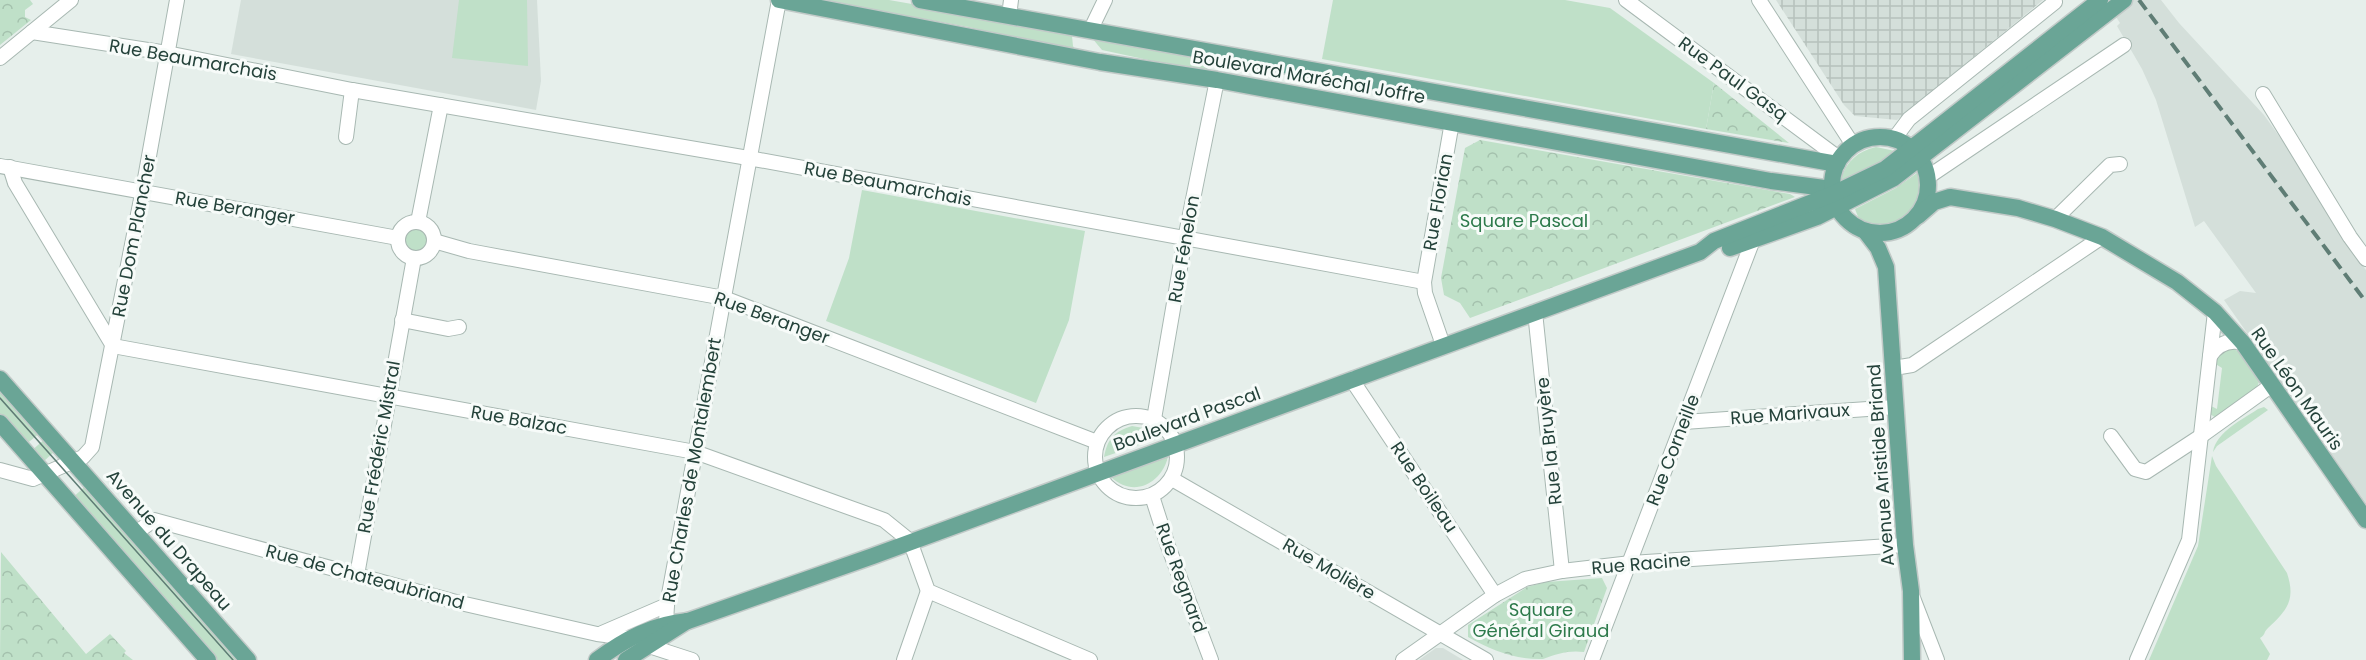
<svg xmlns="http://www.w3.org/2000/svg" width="2366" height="660" font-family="Poppins,sans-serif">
<defs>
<pattern id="industrial-grid" width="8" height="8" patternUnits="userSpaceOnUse" patternTransform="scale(1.5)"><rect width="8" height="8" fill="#d4dfda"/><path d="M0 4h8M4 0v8" fill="none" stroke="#b6c1bc"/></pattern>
<pattern id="park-crowns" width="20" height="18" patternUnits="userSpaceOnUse" patternTransform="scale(1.5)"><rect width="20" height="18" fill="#bfe0c8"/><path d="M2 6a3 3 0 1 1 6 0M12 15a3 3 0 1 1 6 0" fill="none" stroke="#a4c1ad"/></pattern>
</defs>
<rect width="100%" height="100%" fill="#e6efeb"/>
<!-- built -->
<g fill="#d4dfda">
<polygon points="241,0 537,0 541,81 536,110 231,54"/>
<polygon points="2105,0 2161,0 2179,23 2264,115 2292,154 2345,242 2366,270 2366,503 2224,300 2240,291 2256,293 2204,221 2195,227 2156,100 2142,69 2117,26 2120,23"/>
<polygon points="1436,648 1443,648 1463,660 1419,660"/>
</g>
<!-- industrial -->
<polygon fill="url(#industrial-grid)" points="1776,0 2043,0 1897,120 1855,116 1844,105"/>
<!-- grass -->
<g fill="#bfe0c8">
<polygon points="459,0 527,0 528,66 452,58"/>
<polygon points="819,0 889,0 1066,31 1072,36 1073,46 1077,53 969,27"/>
<polygon points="1333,0 1565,0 1610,8 1714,83 1706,129 1322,59"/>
<path d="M1092,38C1122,44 1189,48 1208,69L1204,72L1102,50Z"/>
<path d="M1876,147L1895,151L1897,156L1846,182L1841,178C1847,161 1858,151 1876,147Z"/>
<path d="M1917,173C1932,210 1892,237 1860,222L1855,209L1896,188Z"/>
<polygon points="862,190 1085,231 1069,320 1036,403 826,321 849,258"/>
<circle cx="416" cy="240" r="14"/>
<path d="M2226,348C2242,347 2256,367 2259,382L2255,393L2216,418L2210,414L2209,405L2217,409L2222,368L2214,363L2215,357Z"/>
<polygon points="0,386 41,432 24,446 0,418"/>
<path d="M2264,407L2268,410L2217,446L2213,452C2216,432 2243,419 2258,409Z"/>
<path d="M1132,426L1149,429L1159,438L1104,457C1107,439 1115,431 1132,426Z"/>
<polygon points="46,438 54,452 44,461 30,452"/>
<path d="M2212,456L2216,466L2287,573C2296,600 2287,610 2268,628C2263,633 2266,634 2260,638L2270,654L2267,660H2149L2198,546Z"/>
<path d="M1168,457C1161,484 1133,498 1111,477Z"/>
<polygon points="88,484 242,660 213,660 71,499"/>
</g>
<!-- park -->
<g fill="url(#park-crowns)">
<polygon points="0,0 30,0 33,4 25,10 25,17 31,20 0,45"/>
<polygon points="1714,83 1789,143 1706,129"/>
<polygon points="1480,140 1790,194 1795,197 1470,318 1460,303 1444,295 1441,278 1465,148"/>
<polygon points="1,552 86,654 110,634 126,651 124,653 133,660 0,660"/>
<path d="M1602,578L1607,588L1584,652C1568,650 1557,654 1543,659C1515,660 1491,650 1468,637V625L1527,587L1546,582Z"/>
</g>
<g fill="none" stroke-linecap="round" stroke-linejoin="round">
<defs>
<g id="minor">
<polyline points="1626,0 1840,159"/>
<polyline points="1759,0 1853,145"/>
<polyline points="1009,16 1011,0"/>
<polyline points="1090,31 1105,0"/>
<polyline points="32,32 167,53 352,90 754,159 1424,282"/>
<polyline points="0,58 71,0"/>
<polyline points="2263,94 2350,237 2366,259"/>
<polyline points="346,137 352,90"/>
<polyline points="1894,139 1909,119 2055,2"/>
<polyline points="0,166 398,238"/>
<polyline points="10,167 15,183 113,346"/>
<polyline points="1928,177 2124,45"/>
<polyline points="2055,219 2110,165 2120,164"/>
<circle cx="416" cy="240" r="18"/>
<polyline points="418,222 441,105"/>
<polyline points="434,241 469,251 724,298 1097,442"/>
<polyline points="1535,312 1562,571"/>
<polyline points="402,320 448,329 459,327"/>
<polyline points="1443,345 1425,293 1424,282 1452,122"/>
<polyline points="113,346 695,452 884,520 910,541 928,591 1090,660"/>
<path d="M2210,356C2218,344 2229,339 2243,343"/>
<polyline points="1894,368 1912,365 2102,237"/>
<polyline points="1354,378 1356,386 1495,595"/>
<circle cx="1136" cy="457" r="41"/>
<polyline points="1154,419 1185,239 1217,80"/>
<polyline points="1684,422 1896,407"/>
<polyline points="2111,436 2135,469 2146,472 2201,436 2272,385"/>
<polyline points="0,470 33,479 83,457 92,447 144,184 177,0"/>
<polyline points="1172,479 1486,660"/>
<polyline points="1152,496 1168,546 1211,660"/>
<polyline points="137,532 154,520 456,602 597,634 629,638"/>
<polyline points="357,575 414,258"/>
<polyline points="1913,598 1937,660"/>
<polyline points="666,623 667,605 779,0"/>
<polyline points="602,633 667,605"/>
<polyline points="649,646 692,660"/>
<polyline points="904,660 928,591"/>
<polyline points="1403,660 1495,595 1525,579 1562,571 1631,563 1905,545"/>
<polyline points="1592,660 1753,240"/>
<polyline points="2137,660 2189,540 2215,312"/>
</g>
<g id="major">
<polyline points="779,0 1100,62 1217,80 1771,181 1832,189"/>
<polyline points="920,0 1837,164"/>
<circle cx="1880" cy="185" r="48"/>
<polyline points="1918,216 1934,202 1950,197 2018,208 2055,219 2102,237 2177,282 2215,312 2243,343 2366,520"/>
<polyline points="1865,231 1878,248 1886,267 1905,545 1911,591 1912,660"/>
<polyline points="1730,248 1817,217 1894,178 2124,0"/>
<polyline points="0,379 248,660"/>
<polyline points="0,423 208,660"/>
<path d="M597,660C625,639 653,624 688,621L873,556L1700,252L1714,241L1833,194L1885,169L2100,0"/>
<polyline points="626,660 687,621"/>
</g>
</defs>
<!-- minor casing -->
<use href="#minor" stroke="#a8b8b2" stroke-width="16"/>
<!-- major casing -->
<use href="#major" stroke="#c2cac8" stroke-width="19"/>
<!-- minor -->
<use href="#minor" stroke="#fff" stroke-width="14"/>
<!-- major -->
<use href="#major" stroke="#6aa596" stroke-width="16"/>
<!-- tram -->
<polyline stroke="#5f7d75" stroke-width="1.5" points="0,398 233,660"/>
<!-- rail -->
<polyline stroke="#5f7d75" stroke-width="4" stroke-dasharray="12 6" stroke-linecap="butt" points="2139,0 2366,302"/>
</g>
<g text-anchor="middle" stroke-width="6" stroke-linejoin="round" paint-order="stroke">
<!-- street labels -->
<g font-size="18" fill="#24423a" stroke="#f7fbf9">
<text transform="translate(193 60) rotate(10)" y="6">Rue Beaumarchais</text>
<text transform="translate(1309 77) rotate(10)" y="6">Boulevard Maréchal Joffre</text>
<text transform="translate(1733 79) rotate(36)" y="6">Rue Paul Gasq</text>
<text transform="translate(888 184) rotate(11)" y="6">Rue Beaumarchais</text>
<text transform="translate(1438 202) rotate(-80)" y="6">Rue Florian</text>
<text transform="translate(235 208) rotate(10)" y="6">Rue Beranger</text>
<text transform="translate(134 236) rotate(-79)" y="6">Rue Dom Plancher</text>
<text transform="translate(1184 249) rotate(-80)" y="6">Rue Fénelon</text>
<text transform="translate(772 318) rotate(20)" y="6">Rue Beranger</text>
<text transform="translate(2297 389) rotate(55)" y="6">Rue Léon Mauris</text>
<text transform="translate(1790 414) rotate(-4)" y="6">Rue Marivaux</text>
<text transform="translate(1187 419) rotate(-20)" y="6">Boulevard Pascal</text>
<text transform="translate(519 420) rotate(10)" y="6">Rue Balzac</text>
<text transform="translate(1549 441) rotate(-96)" y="6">Rue la Bruyère</text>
<text transform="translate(379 447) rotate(-80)" y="6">Rue Frédéric Mistral</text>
<text transform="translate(1673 450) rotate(-69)" y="6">Rue Corneille</text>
<text transform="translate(1881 465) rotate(-94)" y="6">Avenue Aristide Briand</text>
<text transform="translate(692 470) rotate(-80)" y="6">Rue Charles de Montalembert</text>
<text transform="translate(1424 487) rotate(56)" y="6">Rue Boileau</text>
<text transform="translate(169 540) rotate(49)" y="6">Avenue du Drapeau</text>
<text transform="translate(1641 564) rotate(-5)" y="6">Rue Racine</text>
<text transform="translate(1329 569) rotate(30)" y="6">Rue Molière</text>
<text transform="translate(365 577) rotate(15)" y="6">Rue de Chateaubriand</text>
<text transform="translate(1181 578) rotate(70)" y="6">Rue Regnard</text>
</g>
<!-- park labels -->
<g font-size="18" fill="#2d7a4b" stroke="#f7fbf9">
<text x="1524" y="227">Square Pascal</text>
<text x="1541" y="616">Square<tspan x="1541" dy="21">Général Giraud</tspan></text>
</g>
</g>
</svg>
